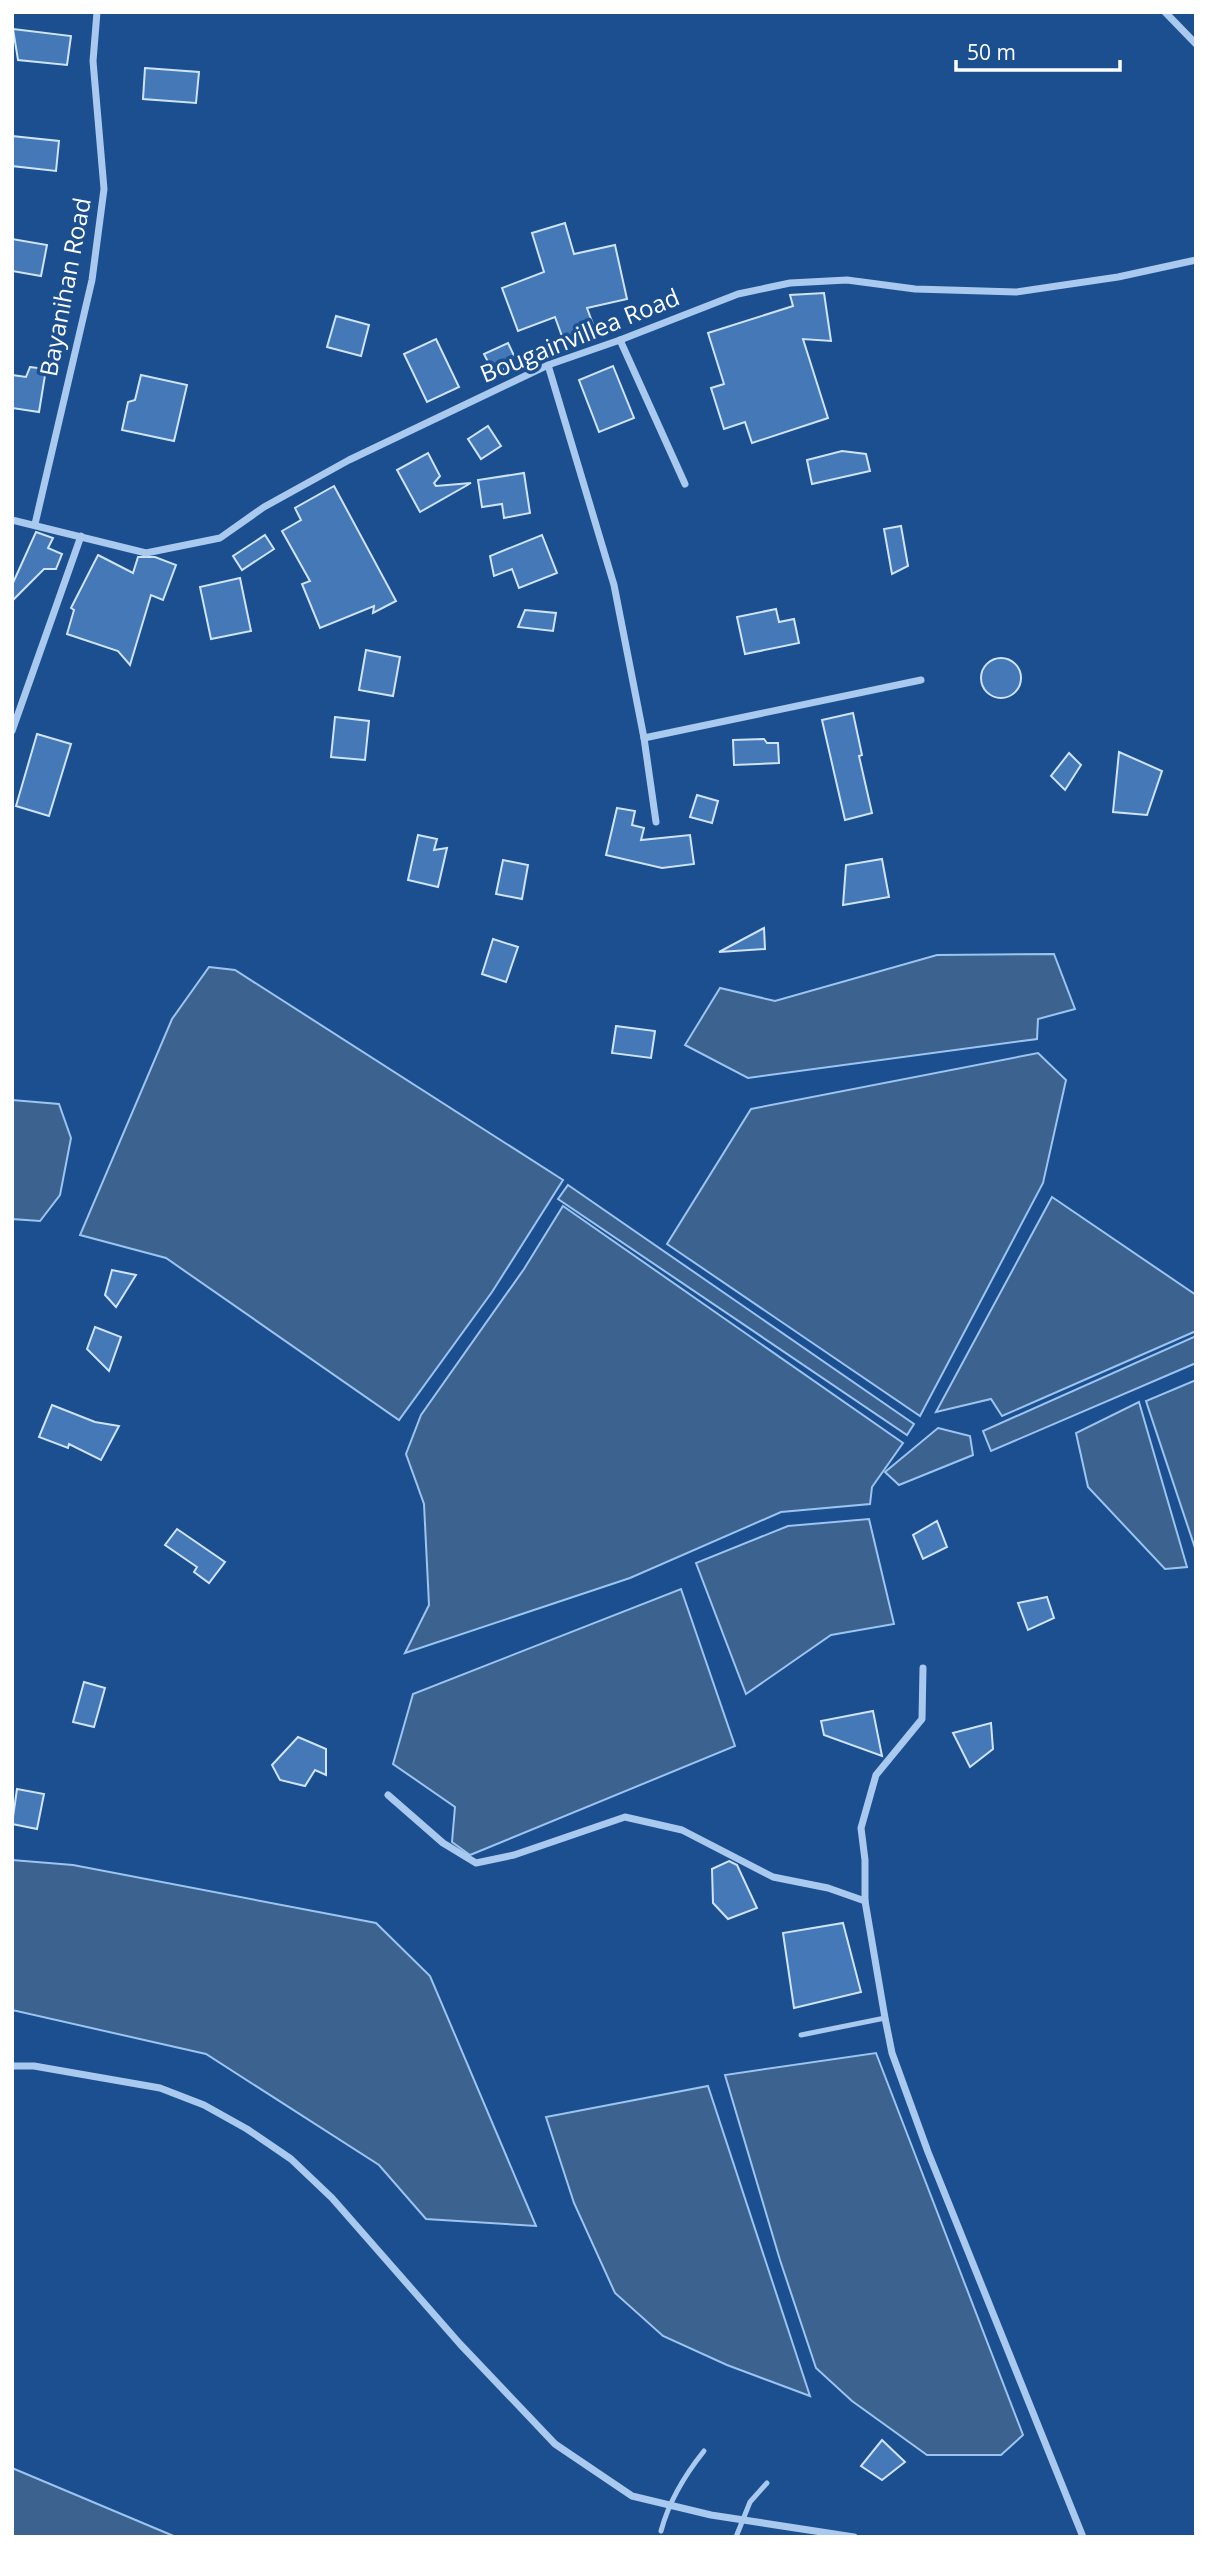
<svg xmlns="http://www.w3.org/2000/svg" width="1208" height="2549" font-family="'Open Sans',sans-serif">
<rect width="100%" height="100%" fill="#1b4f8f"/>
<!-- water -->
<g fill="#3c6290" stroke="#9cc4f0" stroke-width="2">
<polygon points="1054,954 1075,1009 1038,1019 1037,1039 748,1078 685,1045 720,988 775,1001 937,955"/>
<polygon points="209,967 235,970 563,1180 492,1292 399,1420 166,1258 80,1235 172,1019"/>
<polygon points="1038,1053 1066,1080 1043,1183 920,1416 667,1244 751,1109"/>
<polygon points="12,1100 59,1104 71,1138 60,1195 40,1221 12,1219"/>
<polygon points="568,1185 914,1424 907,1435 558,1199"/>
<polygon points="1052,1197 1196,1295 1196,1331 1002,1416 991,1399 936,1412"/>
<polygon points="563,1206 903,1443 872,1487 870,1504 781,1512 630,1578 405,1653 429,1605 424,1504 406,1454 421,1415 524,1269"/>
<polygon points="1196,1336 1196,1363 991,1451 983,1431"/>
<polygon points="1196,1380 1196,1551 1146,1401"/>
<polygon points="1139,1402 1187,1567 1165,1569 1088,1487 1076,1433"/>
<polygon points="938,1428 970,1436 973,1455 899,1485 885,1472"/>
<polygon points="869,1519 894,1624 831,1635 746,1694 696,1563 788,1526"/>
<polygon points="681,1589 735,1746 470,1855 452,1842 455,1807 393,1764 413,1694"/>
<polygon points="12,1860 73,1865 376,1923 430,1976 536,2226 426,2219 379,2165 206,2054 12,2010"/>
<polygon points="876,2053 1023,2435 1001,2455 927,2455 852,2401 816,2368 780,2260 725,2075"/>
<polygon points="708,2086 810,2396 727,2365 663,2336 615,2293 574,2203 546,2117"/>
<polygon points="12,2468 176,2537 12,2537"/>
</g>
<!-- building -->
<g fill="#4478b7" stroke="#cfe3fa" stroke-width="2">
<polygon points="13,29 71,36 67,65 18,60"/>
<polygon points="145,68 199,72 196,103 143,99"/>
<polygon points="12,136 59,141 56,171 12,166"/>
<polygon points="565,223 574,254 615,245 627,299 587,308 594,327 563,339 555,317 518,331 502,288 544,272 532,233"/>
<polygon points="12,239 47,245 41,276 12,271"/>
<polygon points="824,293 831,341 803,339 828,418 752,443 745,422 724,429 711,388 724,384 708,333 793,306 790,295"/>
<polygon points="336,316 369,325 361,356 327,347"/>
<polygon points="436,339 459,387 427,402 404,354"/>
<polygon points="508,343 517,362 494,374 484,354"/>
<polygon points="613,366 634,418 599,432 579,380"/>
<polygon points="30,367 46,369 39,412 12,408 12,375 26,377"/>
<polygon points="141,375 187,385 174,441 122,430 128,402 135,400"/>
<polygon points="488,426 501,446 481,459 468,439"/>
<polygon points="842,451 866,454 870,471 812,484 807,460"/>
<polygon points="428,453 440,476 434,483 436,486 471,483 420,512 397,470"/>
<polygon points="524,473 530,513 504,518 502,504 482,507 478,480"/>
<polygon points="334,486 396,601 373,613 374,606 320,628 302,584 310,581 282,531 301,520 295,508"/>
<polygon points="901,526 908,566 892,574 884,529"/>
<polygon points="36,532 53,538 48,548 62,554 56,569 44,569 12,601 12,585"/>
<polygon points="265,535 274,549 242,570 233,556"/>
<polygon points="542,535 557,573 519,588 512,569 494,576 490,556"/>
<polygon points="98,555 133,573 138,557 155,557 176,565 163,600 151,595 130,665 118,651 67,634 74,610 71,608"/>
<polygon points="240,578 251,631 211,639 200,587"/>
<polygon points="776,609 779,622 794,619 799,643 745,654 737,617"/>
<polygon points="525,610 556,613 553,631 518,627"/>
<polygon points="366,650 400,657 393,696 359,690"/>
<circle cx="1001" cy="678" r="20"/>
<polygon points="853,713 862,755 859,756 872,813 845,820 822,720"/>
<polygon points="335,717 369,721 365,760 331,757"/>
<polygon points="37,734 71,744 49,816 16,806"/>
<polygon points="764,739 767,743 778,743 779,763 734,765 733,740"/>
<polygon points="1119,752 1162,771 1147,815 1113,812"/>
<polygon points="1069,753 1081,765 1065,790 1051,776"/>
<polygon points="697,795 718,801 712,823 690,817"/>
<polygon points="617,808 635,811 632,825 644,828 641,840 690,835 694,864 662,868 606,855"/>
<polygon points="418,835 437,839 434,850 447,848 438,887 408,880"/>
<polygon points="882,859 889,897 843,905 846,865"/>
<polygon points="503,860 528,865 522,899 496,894"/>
<polygon points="764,928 765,949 719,952"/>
<polygon points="493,939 518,947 506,982 482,974"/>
<polygon points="616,1026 655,1031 651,1058 612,1053"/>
<polygon points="112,1270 136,1275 116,1307 105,1295"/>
<polygon points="95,1327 121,1337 109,1371 87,1349"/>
<polygon points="52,1405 95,1422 119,1426 101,1460 69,1444 68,1448 39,1437"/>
<polygon points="937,1521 947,1547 923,1559 913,1535"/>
<polygon points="177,1529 225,1562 209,1583 194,1572 197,1567 165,1545"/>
<polygon points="1047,1597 1054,1618 1028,1630 1018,1603"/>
<polygon points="84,1682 105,1688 94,1727 73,1722"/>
<polygon points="873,1711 882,1756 824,1735 821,1721"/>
<polygon points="991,1723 993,1749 970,1767 953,1733"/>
<polygon points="298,1737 326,1749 326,1775 315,1770 305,1786 280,1780 272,1765"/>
<polygon points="17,1789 44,1794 37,1829 12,1824"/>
<polygon points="729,1861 737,1865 757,1908 728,1919 713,1903 712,1869"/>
<polygon points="843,1923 861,1992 794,2008 783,1933"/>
<polygon points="882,2440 905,2462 882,2480 861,2466"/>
</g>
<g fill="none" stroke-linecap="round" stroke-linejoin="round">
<!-- service -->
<g stroke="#a9c9ee" stroke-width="5">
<polyline points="801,2035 885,2018"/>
<path d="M661,2531C669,2501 684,2476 704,2451"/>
<polyline points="736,2537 750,2502 767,2483"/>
</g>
<!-- minor -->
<g stroke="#a9c9ee" stroke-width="7">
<polyline points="1165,12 1196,44"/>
<polyline points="620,340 685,484"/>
<polyline points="548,365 614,585 644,738 656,822"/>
<polyline points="12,520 146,553 220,538 264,507 349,460 548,365 620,340 738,294 790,283 847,280 915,289 1016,292 1118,277 1196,260"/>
<polyline points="35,524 92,280 104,189 93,61 97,12"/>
<polyline points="12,731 81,536"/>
<polyline points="644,738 921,680"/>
<polyline points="923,1668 922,1719 876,1775 861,1828 865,1860 865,1901 885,2018 892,2053 928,2152 1083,2537"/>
<polyline points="388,1795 443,1843 476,1863 514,1855 625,1817 682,1830 773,1877 828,1888 865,1901"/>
<polyline points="12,2066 34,2066 160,2088 204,2105 247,2129 291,2159 332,2198 460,2344 555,2444 632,2496 711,2515 854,2537"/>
</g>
</g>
<g text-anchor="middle" stroke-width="7" stroke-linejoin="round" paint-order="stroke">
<!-- street labels -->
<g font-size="24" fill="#fff" stroke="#1b4f8f">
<text transform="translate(66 287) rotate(-79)" y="8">Bayanihan Road</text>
<text transform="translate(580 336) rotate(-22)" y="8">Bougainvillea Road</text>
</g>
</g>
<!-- border -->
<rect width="1208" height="2549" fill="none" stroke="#ffffff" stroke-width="28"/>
<!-- scale -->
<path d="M956 60v10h164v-10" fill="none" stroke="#ffffff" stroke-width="3.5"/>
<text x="967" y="60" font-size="21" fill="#ffffff" stroke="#1b4f8f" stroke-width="5" paint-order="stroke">50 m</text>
</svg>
